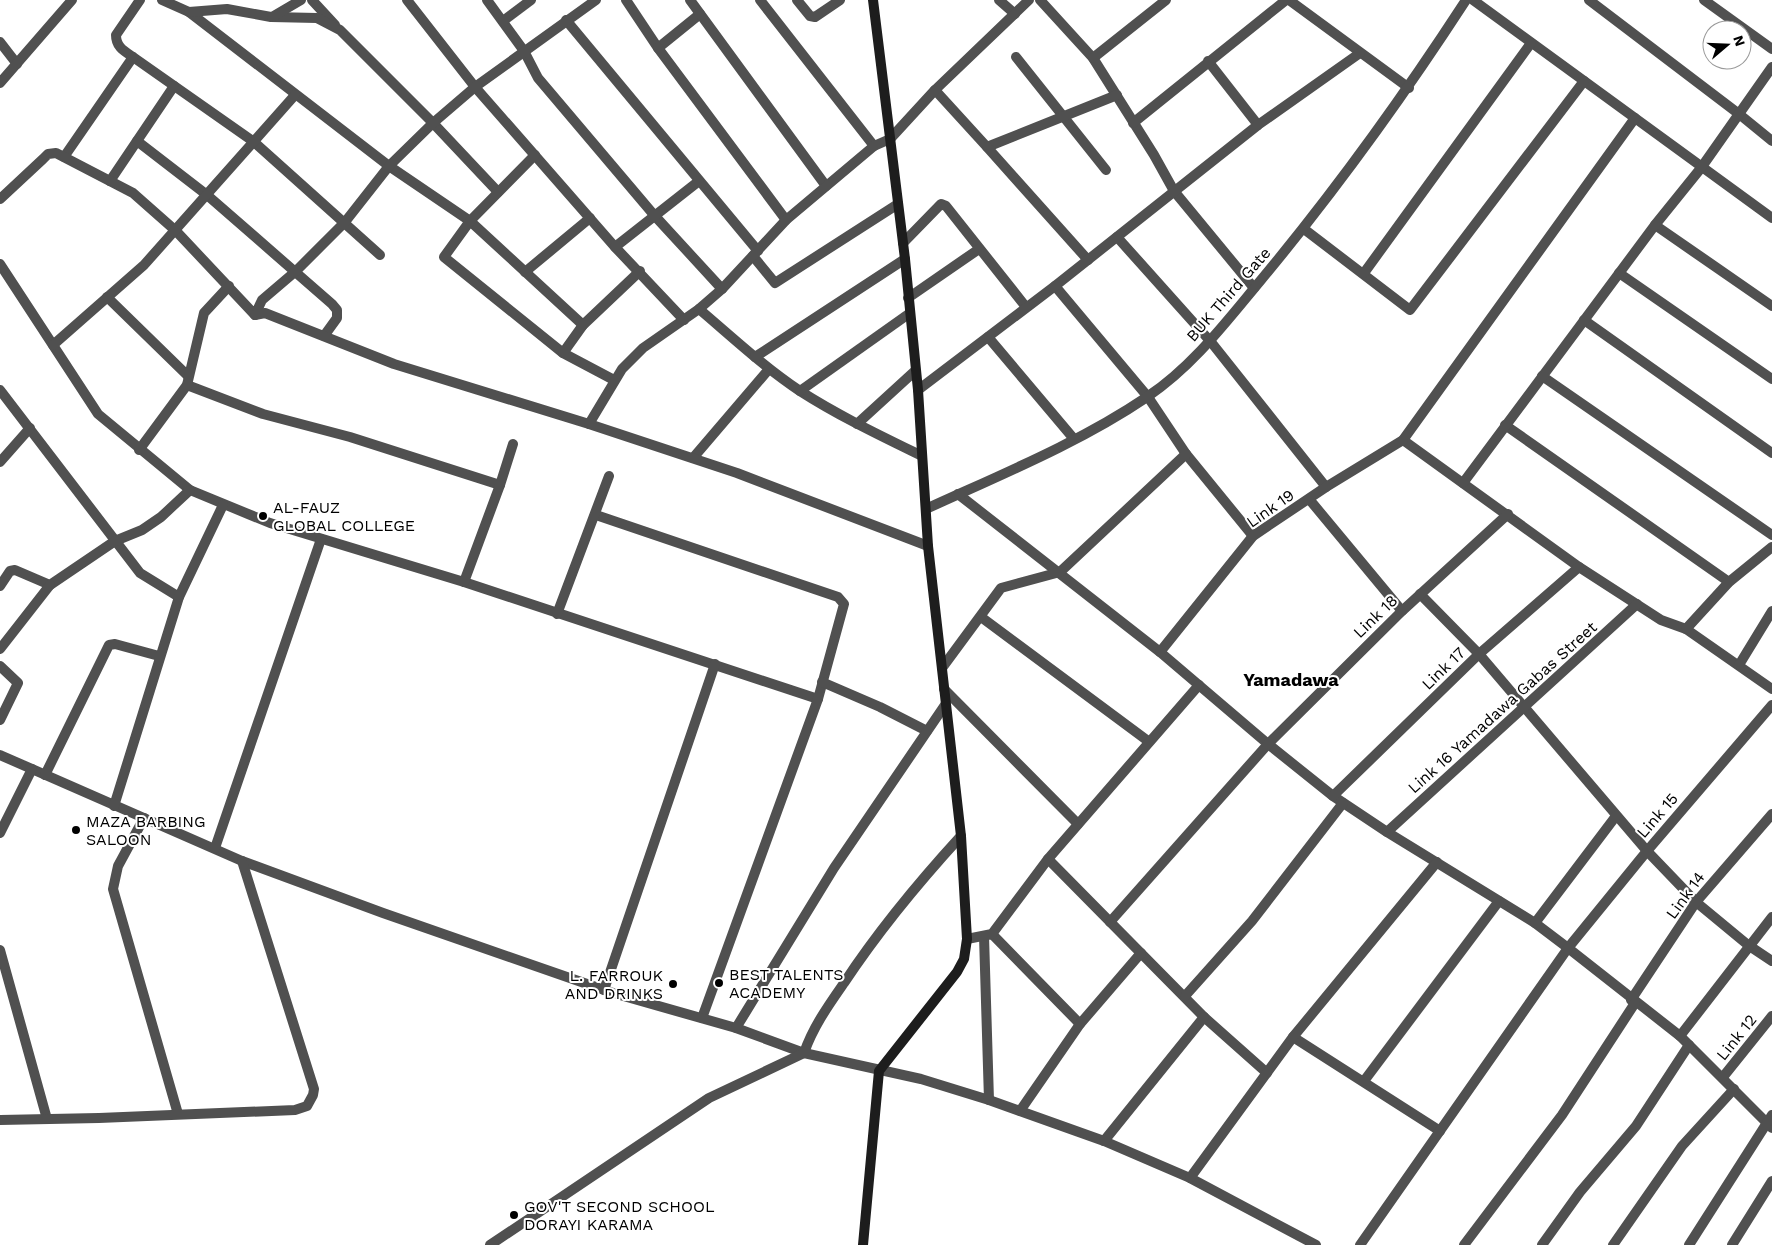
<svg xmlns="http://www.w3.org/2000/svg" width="1772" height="1245" font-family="'Work Sans',sans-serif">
<rect width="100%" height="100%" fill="#fff"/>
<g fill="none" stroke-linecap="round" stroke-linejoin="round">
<!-- street -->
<g stroke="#505050" stroke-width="10">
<polyline points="162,0 189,12 389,166 470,221 583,325"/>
<polyline points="312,0 335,25"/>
<polyline points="407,0 475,87 615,247 684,320"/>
<polyline points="487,0 524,51 538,78 654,215 722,289"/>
<polyline points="626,0 658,48 700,14"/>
<polyline points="690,0 826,186"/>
<polyline points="760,0 874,146"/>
<polyline points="797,0 810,16 815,17 840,0"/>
<polyline points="999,0 1015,14"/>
<polyline points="1040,0 1093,58 1154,155 1174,191 1254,288"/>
<polyline points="1289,0 1409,88"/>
<polyline points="1473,0 1772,218"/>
<polyline points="1589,0 1739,114 1772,141"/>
<polyline points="1704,0 1772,49"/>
<polyline points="189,12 227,9 271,17 317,18 340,30 433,123 498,192"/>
<polyline points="272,17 301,0"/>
<polyline points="566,20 758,251"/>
<polyline points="503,21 531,0"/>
<polyline points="0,42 17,64"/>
<polyline points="658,48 786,220"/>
<polyline points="133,57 254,142 380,255"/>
<polyline points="1016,57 1106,170"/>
<polyline points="1093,58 1166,0"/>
<polyline points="1208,61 1258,125"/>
<polyline points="0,83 72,0"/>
<polyline points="935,90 987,147 1117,95"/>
<polyline points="1133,123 1286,0"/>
<polyline points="137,141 207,195 332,304 337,310 337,318 324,336"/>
<polyline points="987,147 1088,260"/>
<polyline points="535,155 470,221 444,257 563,353 614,380"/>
<path d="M64,157L133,57C124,51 116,47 116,35L140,0"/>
<polyline points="110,181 174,86"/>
<polyline points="0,199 43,159 48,154 56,153 133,193 176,231 255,315 262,300 296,271 345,222 389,166 433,123 475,87 596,0"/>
<polyline points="1655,225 1772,306"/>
<polyline points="1304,229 1410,310 1584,81"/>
<polyline points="1117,237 1211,342 1326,487"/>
<polyline points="903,243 941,204 946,206 1026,307"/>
<polyline points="615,247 699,181"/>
<polyline points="753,256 775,283 898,204"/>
<polyline points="0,264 98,414 190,490 270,523 464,582 818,699"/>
<polyline points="525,272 590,218"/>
<polyline points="1364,273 1531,43"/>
<polyline points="1619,273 1772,379"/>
<polyline points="1055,286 1148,397 1186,454 1253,536"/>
<polyline points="107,297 188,376"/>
<polyline points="908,298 979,249"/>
<path d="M699,309C732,337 764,367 800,391C839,416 881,436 922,456"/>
<polyline points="255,315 265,313 394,364 589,424"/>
<polyline points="1584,320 1772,453"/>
<polyline points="988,337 1074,439"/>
<polyline points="53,345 144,265 295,95"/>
<polyline points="563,353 583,325 640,271"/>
<polyline points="755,357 905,259"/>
<polyline points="1542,376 1772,535"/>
<polyline points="187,385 263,414 350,437 500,485"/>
<polyline points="0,390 140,573 179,597"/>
<polyline points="918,390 1055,286 1258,125 1360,53"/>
<polyline points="800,391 910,313"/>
<polyline points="857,424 915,371"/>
<polyline points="1505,425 1729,582"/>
<polyline points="1403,440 1579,567 1661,620 1686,629 1772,689"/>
<polyline points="139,450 187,385 204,313 229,286"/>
<polyline points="693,458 769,369"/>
<polyline points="0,462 30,428"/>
<polyline points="1463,483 1655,225 1701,168 1772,67"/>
<polyline points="958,494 1160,652 1268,744 1333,796 1387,832 1535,923 1568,948 1680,1036 1772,1128"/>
<polyline points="1309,499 1402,611"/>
<path d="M926,509C1000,475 1079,443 1147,397C1193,366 1226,322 1261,280C1335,191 1403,97 1466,0"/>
<polyline points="596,515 838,597 844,604 818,699 702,1018"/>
<polyline points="928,546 737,473 589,424 622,369 643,348 699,309 722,289 786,220 874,146 890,139 935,90 1029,0"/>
<polyline points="464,582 500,485 513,444"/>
<polyline points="0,586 10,571 15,570 50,585 115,541 142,530 161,517 190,490"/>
<polyline points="1420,594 1479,654 1647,851 1696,902 1748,945 1772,961"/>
<polyline points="557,614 609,476"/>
<polyline points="981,617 1148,741"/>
<polyline points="1686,629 1729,582 1772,547"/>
<polyline points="0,649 50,585"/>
<polyline points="1160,652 1253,536 1326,487 1403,440 1635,118"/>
<polyline points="1739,665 1772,611"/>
<polyline points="0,666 18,683 0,720"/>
<polyline points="942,668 1001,588 1060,572 1186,454"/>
<polyline points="822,682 880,707 927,731"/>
<polyline points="944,689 1078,824"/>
<polyline points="0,755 242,861 383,913 613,993 736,1028 804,1053 921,1079 989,1100 1104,1141 1190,1178 1316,1245"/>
<polyline points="45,775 109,645 115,644 159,656"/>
<polyline points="1333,796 1479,654 1579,567"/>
<polyline points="114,806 179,597 223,505"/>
<polyline points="144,818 118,866 113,889 178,1114"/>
<polyline points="1387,832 1637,604"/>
<polyline points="0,833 32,769"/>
<polyline points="215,848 321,539"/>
<polyline points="1048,859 1204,1017 1267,1073"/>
<polyline points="1110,922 1268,744 1402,611 1508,514"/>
<polyline points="1535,923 1616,816"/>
<polyline points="992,934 1080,1024"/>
<polyline points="984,936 989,1100"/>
<polyline points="967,939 992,934 1048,859 1199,685"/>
<polyline points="0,950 47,1119"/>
<polyline points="604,990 715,664"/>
<polyline points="1185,996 1252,921 1343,803"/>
<polyline points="1631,1000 1696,902 1772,814"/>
<polyline points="736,1028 834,868 945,705"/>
<polyline points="1680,1036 1772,917"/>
<polyline points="1293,1037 1440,1131"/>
<polyline points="1723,1077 1772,1016"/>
<polyline points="1364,1081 1499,901"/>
<polyline points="1020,1111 1080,1024 1141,953"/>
<polyline points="0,1120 99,1118 295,1110 307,1106 313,1095 314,1089 242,861"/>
<polyline points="1104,1141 1204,1017"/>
<polyline points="1190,1178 1293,1037 1437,862"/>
<path d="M490,1245L709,1098L804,1053C813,1027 828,1006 844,983C879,930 918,883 961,836"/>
<polyline points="1360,1245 1568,948 1647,851 1772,705"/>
<polyline points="1464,1245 1562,1115 1635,1003"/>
<polyline points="1542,1245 1580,1192 1636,1126 1689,1045"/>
<polyline points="1613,1245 1682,1146 1734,1089"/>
<polyline points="1689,1245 1772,1115"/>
<polyline points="1732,1245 1772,1181"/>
</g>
<!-- secondary -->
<polyline stroke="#1d1d1d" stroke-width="10" points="863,1245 879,1071 957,972 964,959 967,939 961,836 928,546 918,390 905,259 873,0"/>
</g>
<!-- markers -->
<g fill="#000" stroke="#fff" stroke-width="2">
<circle cx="263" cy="516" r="5"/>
<circle cx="76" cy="830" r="5"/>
<circle cx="719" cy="983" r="5"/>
<circle cx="673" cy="984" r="5"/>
<circle cx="514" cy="1215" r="5"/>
</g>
<g text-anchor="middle" stroke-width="4" stroke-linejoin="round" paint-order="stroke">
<!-- street labels -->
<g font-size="16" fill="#000" stroke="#fff">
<text transform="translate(1228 294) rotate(-49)" y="6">BUK Third Gate</text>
<text transform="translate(1270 508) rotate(-35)" y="6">Link 19</text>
<text transform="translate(1375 616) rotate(-44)" y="6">Link 18</text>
<text transform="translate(1443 668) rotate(-44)" y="6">Link 17</text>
<text transform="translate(1502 707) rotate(-42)" y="6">Link 16 Yamadawa Gabas Street</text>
<text transform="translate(1657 815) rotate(-49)" y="6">Link 15</text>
<text transform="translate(1685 895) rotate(-54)" y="6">Link 14</text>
<text transform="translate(1736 1037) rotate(-51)" y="6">Link 12</text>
</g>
<!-- poi labels -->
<g font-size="16" fill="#000" stroke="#fff" text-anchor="start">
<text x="273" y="513">AL-FAUZ<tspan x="273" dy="18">GLOBAL COLLEGE</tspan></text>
<text x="86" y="827">MAZA BARBING<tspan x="86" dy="18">SALOON</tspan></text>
<text x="729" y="980">BEST TALENTS<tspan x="729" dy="18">ACADEMY</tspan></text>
<text x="663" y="981" text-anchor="end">L. FARROUK<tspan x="663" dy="18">AND DRINKS</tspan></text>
<text x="524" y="1212">GOV'T SECOND SCHOOL<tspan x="524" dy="18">DORAYI KARAMA</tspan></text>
</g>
<!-- neighbourhood labels -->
<g font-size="18" font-weight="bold" fill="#000" stroke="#fff">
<text x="1291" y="686">Yamadawa</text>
</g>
</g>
<!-- north arrow -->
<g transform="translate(1727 45) rotate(71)"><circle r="24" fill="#ffffff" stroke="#999999"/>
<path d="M0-4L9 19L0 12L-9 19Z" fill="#000000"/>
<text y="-8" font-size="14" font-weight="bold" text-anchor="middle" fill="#000000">N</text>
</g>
</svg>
